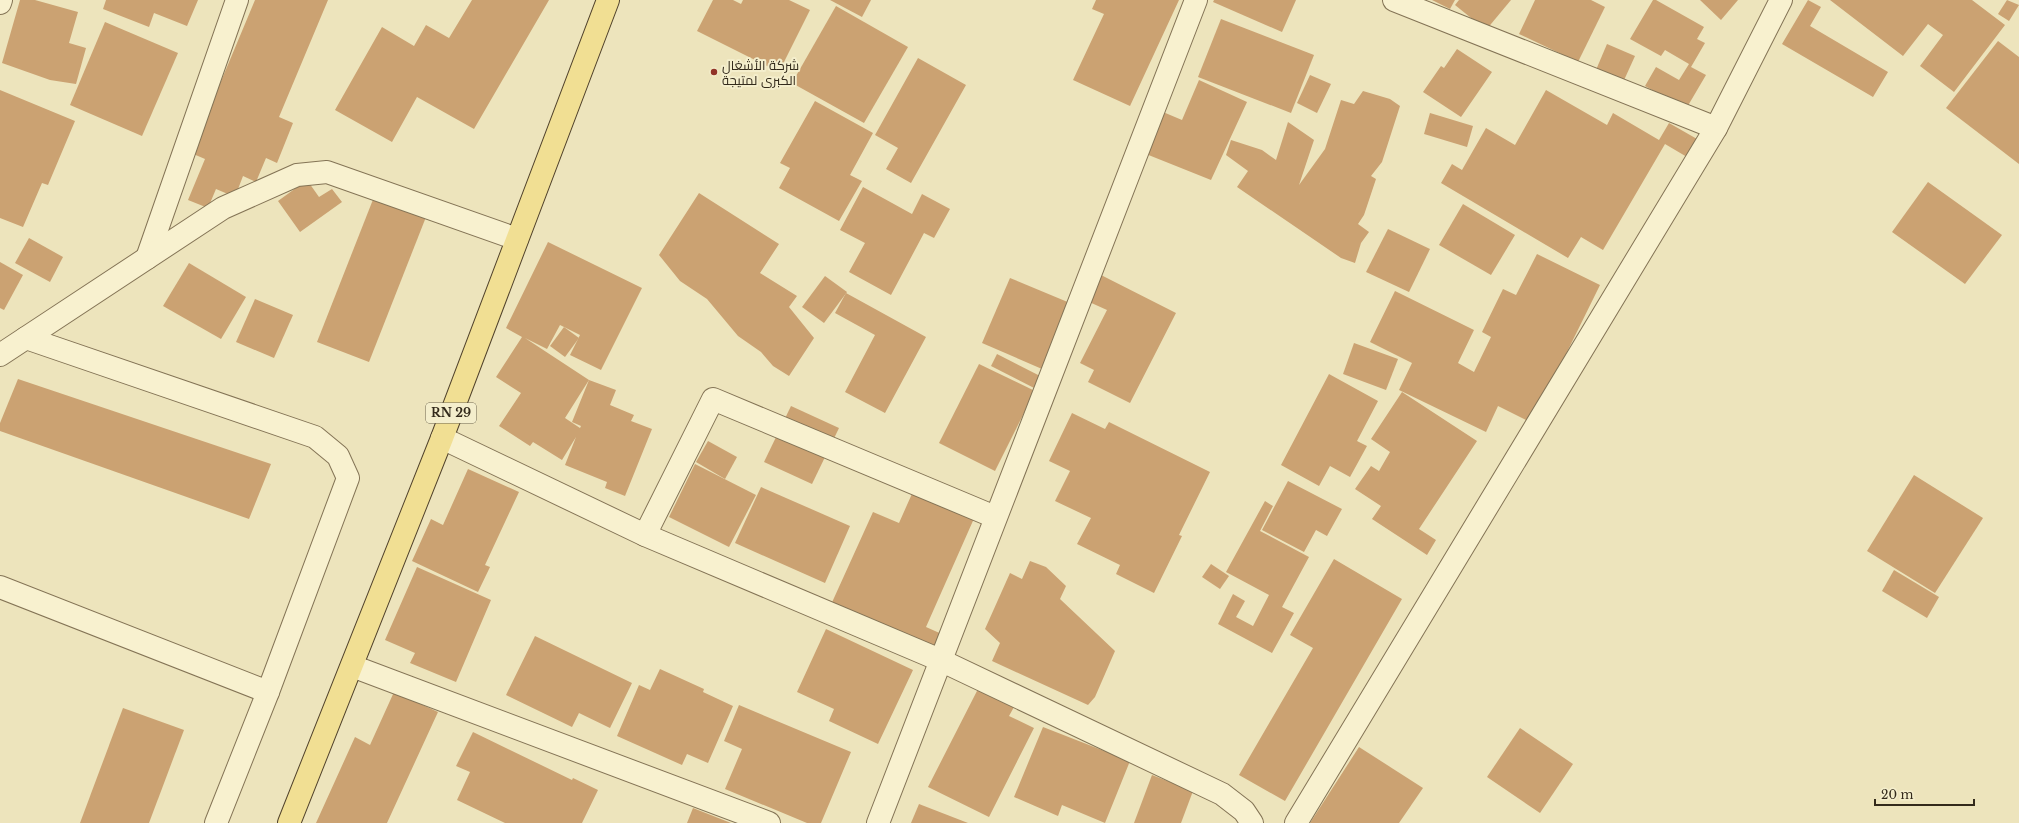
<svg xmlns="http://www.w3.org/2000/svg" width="2019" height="823" font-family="'Libre Baskerville',Cairo,serif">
<rect width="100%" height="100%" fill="#ede4bc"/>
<!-- building -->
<g fill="#cba272" fill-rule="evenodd">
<polygon points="20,0 35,0 78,12 69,43 86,48 76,84 50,80 2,63"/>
<polygon points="106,0 198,0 187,26 154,13 149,27 103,9"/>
<polygon points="255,0 328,0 279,117 293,123 277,163 266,158 256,182 243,176 235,197 216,189 208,208 188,200 205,159 191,153"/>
<polygon points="472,0 549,0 474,129 417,97 392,142 335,110 382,27 414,46 426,25 449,38"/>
<polygon points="713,0 733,0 741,4 743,0 789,0 810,10 779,72 697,31"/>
<polygon points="830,0 871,0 862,17"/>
<polygon points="1096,0 1179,0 1130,106 1073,80 1104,14 1092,9"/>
<polygon points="1214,0 1296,0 1282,32 1213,2"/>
<polygon points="1432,0 1455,0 1450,9"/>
<polygon points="1459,0 1511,0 1486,30 1455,5"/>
<polygon points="1535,0 1591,0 1605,7 1578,62 1519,34"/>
<polygon points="1653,0 1656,0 1704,27 1697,39 1705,43 1691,67 1706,75 1686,109 1645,86 1656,67 1679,80 1689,64 1665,50 1661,56 1630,39"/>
<polygon points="1700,0 1738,0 1721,20"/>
<polygon points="1808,0 1821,7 1810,26 1888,72 1873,97 1782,44"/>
<polygon points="1830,0 1972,0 2005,25 1954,92 1920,66 1943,35 1928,24 1903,56"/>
<polygon points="2007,0 2019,5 2009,21 1998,14"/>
<polygon points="836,6 908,47 864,123 792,83"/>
<polygon points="1221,19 1314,55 1291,113 1198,77"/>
<polygon points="105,22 178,53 142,136 70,105"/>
<polygon points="1998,41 2019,57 2019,164 1946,108"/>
<polygon points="1607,44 1635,56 1620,89 1593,77"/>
<polygon points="1457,49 1492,72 1461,117 1423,92 1441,66 1444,68"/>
<polygon points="918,58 966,85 911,183 886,169 898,148 875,135"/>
<polygon points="1310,75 1331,84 1317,113 1297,103"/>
<polygon points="1199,80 1247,102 1211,180 1146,154 1163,112 1182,120"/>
<polygon points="0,90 75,121 48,185 42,183 23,227 0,218"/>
<polygon points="1546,90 1607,125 1613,113 1659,140 1669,123 1697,139 1687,157 1665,144 1603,250 1581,237 1568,258 1441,183 1452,164 1462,170 1486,128 1515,145"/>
<polygon points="1363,91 1390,99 1400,106 1382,162 1371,176 1376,179 1364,215 1358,224 1369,232 1361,243 1355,263 1341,258 1237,187 1248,171 1226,155 1231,140 1262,150 1276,160 1288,122 1314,140 1299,185 1325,149 1341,100 1354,104"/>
<polygon points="815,101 873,133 850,175 862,181 839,221 779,188 790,168 780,163"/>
<polygon points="1430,113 1473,126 1467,147 1424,134"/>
<polygon points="307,180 319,197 332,189 342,202 300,232 278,201"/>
<polygon points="1928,182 2002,235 1965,284 1892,232"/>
<polygon points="863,187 912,214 922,194 950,209 934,238 924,233 891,295 849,272 865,243 840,230"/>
<polygon points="699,193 779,244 760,273 797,296 789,307 814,338 789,376 773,366 761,352 738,336 707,299 680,281 659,255"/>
<polygon points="374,197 426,217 369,362 317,342"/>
<polygon points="1463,204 1515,235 1491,275 1439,245"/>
<polygon points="1388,229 1430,249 1409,292 1366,272"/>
<polygon points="29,238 63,257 50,282 15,263"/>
<path d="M548,242L642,288L601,370L570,355L580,335L560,325L547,349L525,338L589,380L616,390L610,405L634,415L631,421L652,429L625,496L605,488L607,482L565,465L576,437L562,460L533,442L530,446L499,426L521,393L496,377L522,337L506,328ZM589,380L572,422L581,426L580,428L565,418Z"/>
<polygon points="1537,254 1600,285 1532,423 1498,406 1486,432 1399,390 1412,363 1370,342 1395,291 1474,330 1458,363 1474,372 1491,337 1482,332 1503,289 1516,295"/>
<polygon points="0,262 23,275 4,310 0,308"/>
<polygon points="189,263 246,297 221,339 163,306"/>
<polygon points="1101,275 1176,313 1130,403 1088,382 1094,370 1080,363 1107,310 1087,301"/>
<polygon points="825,276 847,292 824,323 802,307"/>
<polygon points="1010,278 1070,303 1042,369 982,343"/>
<polygon points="846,293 926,337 885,413 845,392 875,335 835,313"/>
<polygon points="255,299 293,315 274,358 236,342"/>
<polygon points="564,327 579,338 565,357 550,346"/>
<polygon points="1354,343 1398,359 1386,390 1343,374"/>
<polygon points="997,354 1044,378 1038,390 991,366"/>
<polygon points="979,364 1035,391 995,471 939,443"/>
<polygon points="1329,374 1378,401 1357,441 1367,446 1350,477 1330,466 1319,486 1281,465"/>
<polygon points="18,379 271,464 249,519 0,431 0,423"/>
<polygon points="1402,392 1477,441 1419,529 1436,540 1427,555 1372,519 1381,506 1355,489 1371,466 1379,471 1390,452 1371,439"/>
<polygon points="791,406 839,428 812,484 764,462"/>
<polygon points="1072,413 1105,429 1109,422 1210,472 1179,535 1182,536 1154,593 1116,574 1120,565 1077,544 1091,518 1055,501 1070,471 1049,461"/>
<polygon points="708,441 737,457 725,479 696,462"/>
<polygon points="695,464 756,495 729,547 669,517"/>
<polygon points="468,469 519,492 485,565 490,567 478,592 412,561 431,519 443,525"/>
<polygon points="1914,475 1983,518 1935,593 1867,551"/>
<polygon points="1288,481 1342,509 1327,536 1316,530 1304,552 1262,530"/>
<polygon points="761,487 850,526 825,583 735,543"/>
<polygon points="915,487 976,514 926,627 944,635 935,656 829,609 873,512 899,523"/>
<polygon points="1265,501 1273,506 1260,531 1309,557 1282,607 1294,613 1272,653 1218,624 1233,594 1245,601 1236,617 1253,626 1269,595 1226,572"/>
<polygon points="1334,559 1402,599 1285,801 1239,775 1313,648 1290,635"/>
<polygon points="1030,561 1046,567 1066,586 1060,599 1115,651 1095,697 1088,705 992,661 1000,643 985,629 1010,573 1022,579"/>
<polygon points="1211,564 1229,576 1220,589 1202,577"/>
<polygon points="417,567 491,600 456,682 410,663 415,653 385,640"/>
<polygon points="1894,570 1939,597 1927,618 1882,591"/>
<polygon points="826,629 913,670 878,744 829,721 834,709 797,692"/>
<polygon points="535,636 632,683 610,728 579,713 572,727 506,695"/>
<polygon points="660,669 704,689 703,692 733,706 708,763 687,754 682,765 617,736 639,685 650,690"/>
<polygon points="978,689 1014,707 1009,716 1034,728 989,817 928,787"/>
<polygon points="394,692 438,712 387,823 316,823 355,737 370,745"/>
<polygon points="739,705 851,752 821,823 807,823 725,789 742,749 724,741"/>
<polygon points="123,708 184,730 149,823 80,823"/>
<polygon points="1043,727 1130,761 1105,823 1062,805 1058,816 1014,797"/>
<polygon points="1520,728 1573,764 1540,813 1487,777"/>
<polygon points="473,732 572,780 573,778 598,790 582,823 505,823 457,800 470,772 456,766"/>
<polygon points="1359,747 1423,788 1399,823 1310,823"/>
<polygon points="1152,775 1193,791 1181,823 1134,823"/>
<polygon points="919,804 968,823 911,823"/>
<polygon points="693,808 731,823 687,823"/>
</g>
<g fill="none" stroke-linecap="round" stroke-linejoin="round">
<defs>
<g id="minor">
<polyline points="1394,0 1716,128"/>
<polyline points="0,3 1,0"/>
<polyline points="147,258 237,0"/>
<polyline points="26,338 315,437 338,456 348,478 268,692 216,823"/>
<polyline points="0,355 223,208 297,175 327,172 517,239"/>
<polyline points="442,438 645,535 940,660 1222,794 1244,811 1252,823"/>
<polyline points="645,535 713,399 995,517"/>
<polyline points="0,587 268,692"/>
<polyline points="352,666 769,823"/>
<polyline points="878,823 1196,0"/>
<polyline points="1296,823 1716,128 1781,0"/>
</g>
<polyline id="major" points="289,823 442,438 608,0"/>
</defs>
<!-- minor casing -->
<use href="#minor" stroke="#847456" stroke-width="24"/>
<!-- major casing -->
<use href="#major" stroke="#51422b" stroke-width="24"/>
<!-- minor -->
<use href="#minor" stroke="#f8f1cf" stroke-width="22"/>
<!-- major -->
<use href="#major" stroke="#f1df93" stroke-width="22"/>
</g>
<!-- markers -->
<circle fill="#923327" stroke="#f4eecc" stroke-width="1.5" cx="714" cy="72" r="4"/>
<g text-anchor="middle" stroke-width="4" stroke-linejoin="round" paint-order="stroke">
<!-- shield labels -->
<rect fill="#f4eecc" stroke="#6d6550" stroke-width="1" x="426" y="403" width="50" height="20" rx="3"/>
<g font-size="12" font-weight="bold" fill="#332a1b">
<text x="451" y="417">RN 29</text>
</g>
<!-- poi labels -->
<g font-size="13" fill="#332a1b" stroke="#f4eecc" text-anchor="start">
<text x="722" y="70">شركة الأشغال<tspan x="722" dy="15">الكبرى لمتيجة</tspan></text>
</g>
</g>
<!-- scale -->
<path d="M1875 799v6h99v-6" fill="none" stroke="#332a1b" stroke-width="2"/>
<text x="1881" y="799" font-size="12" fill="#332a1b" stroke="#f4eecc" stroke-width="3" paint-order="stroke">20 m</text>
</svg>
